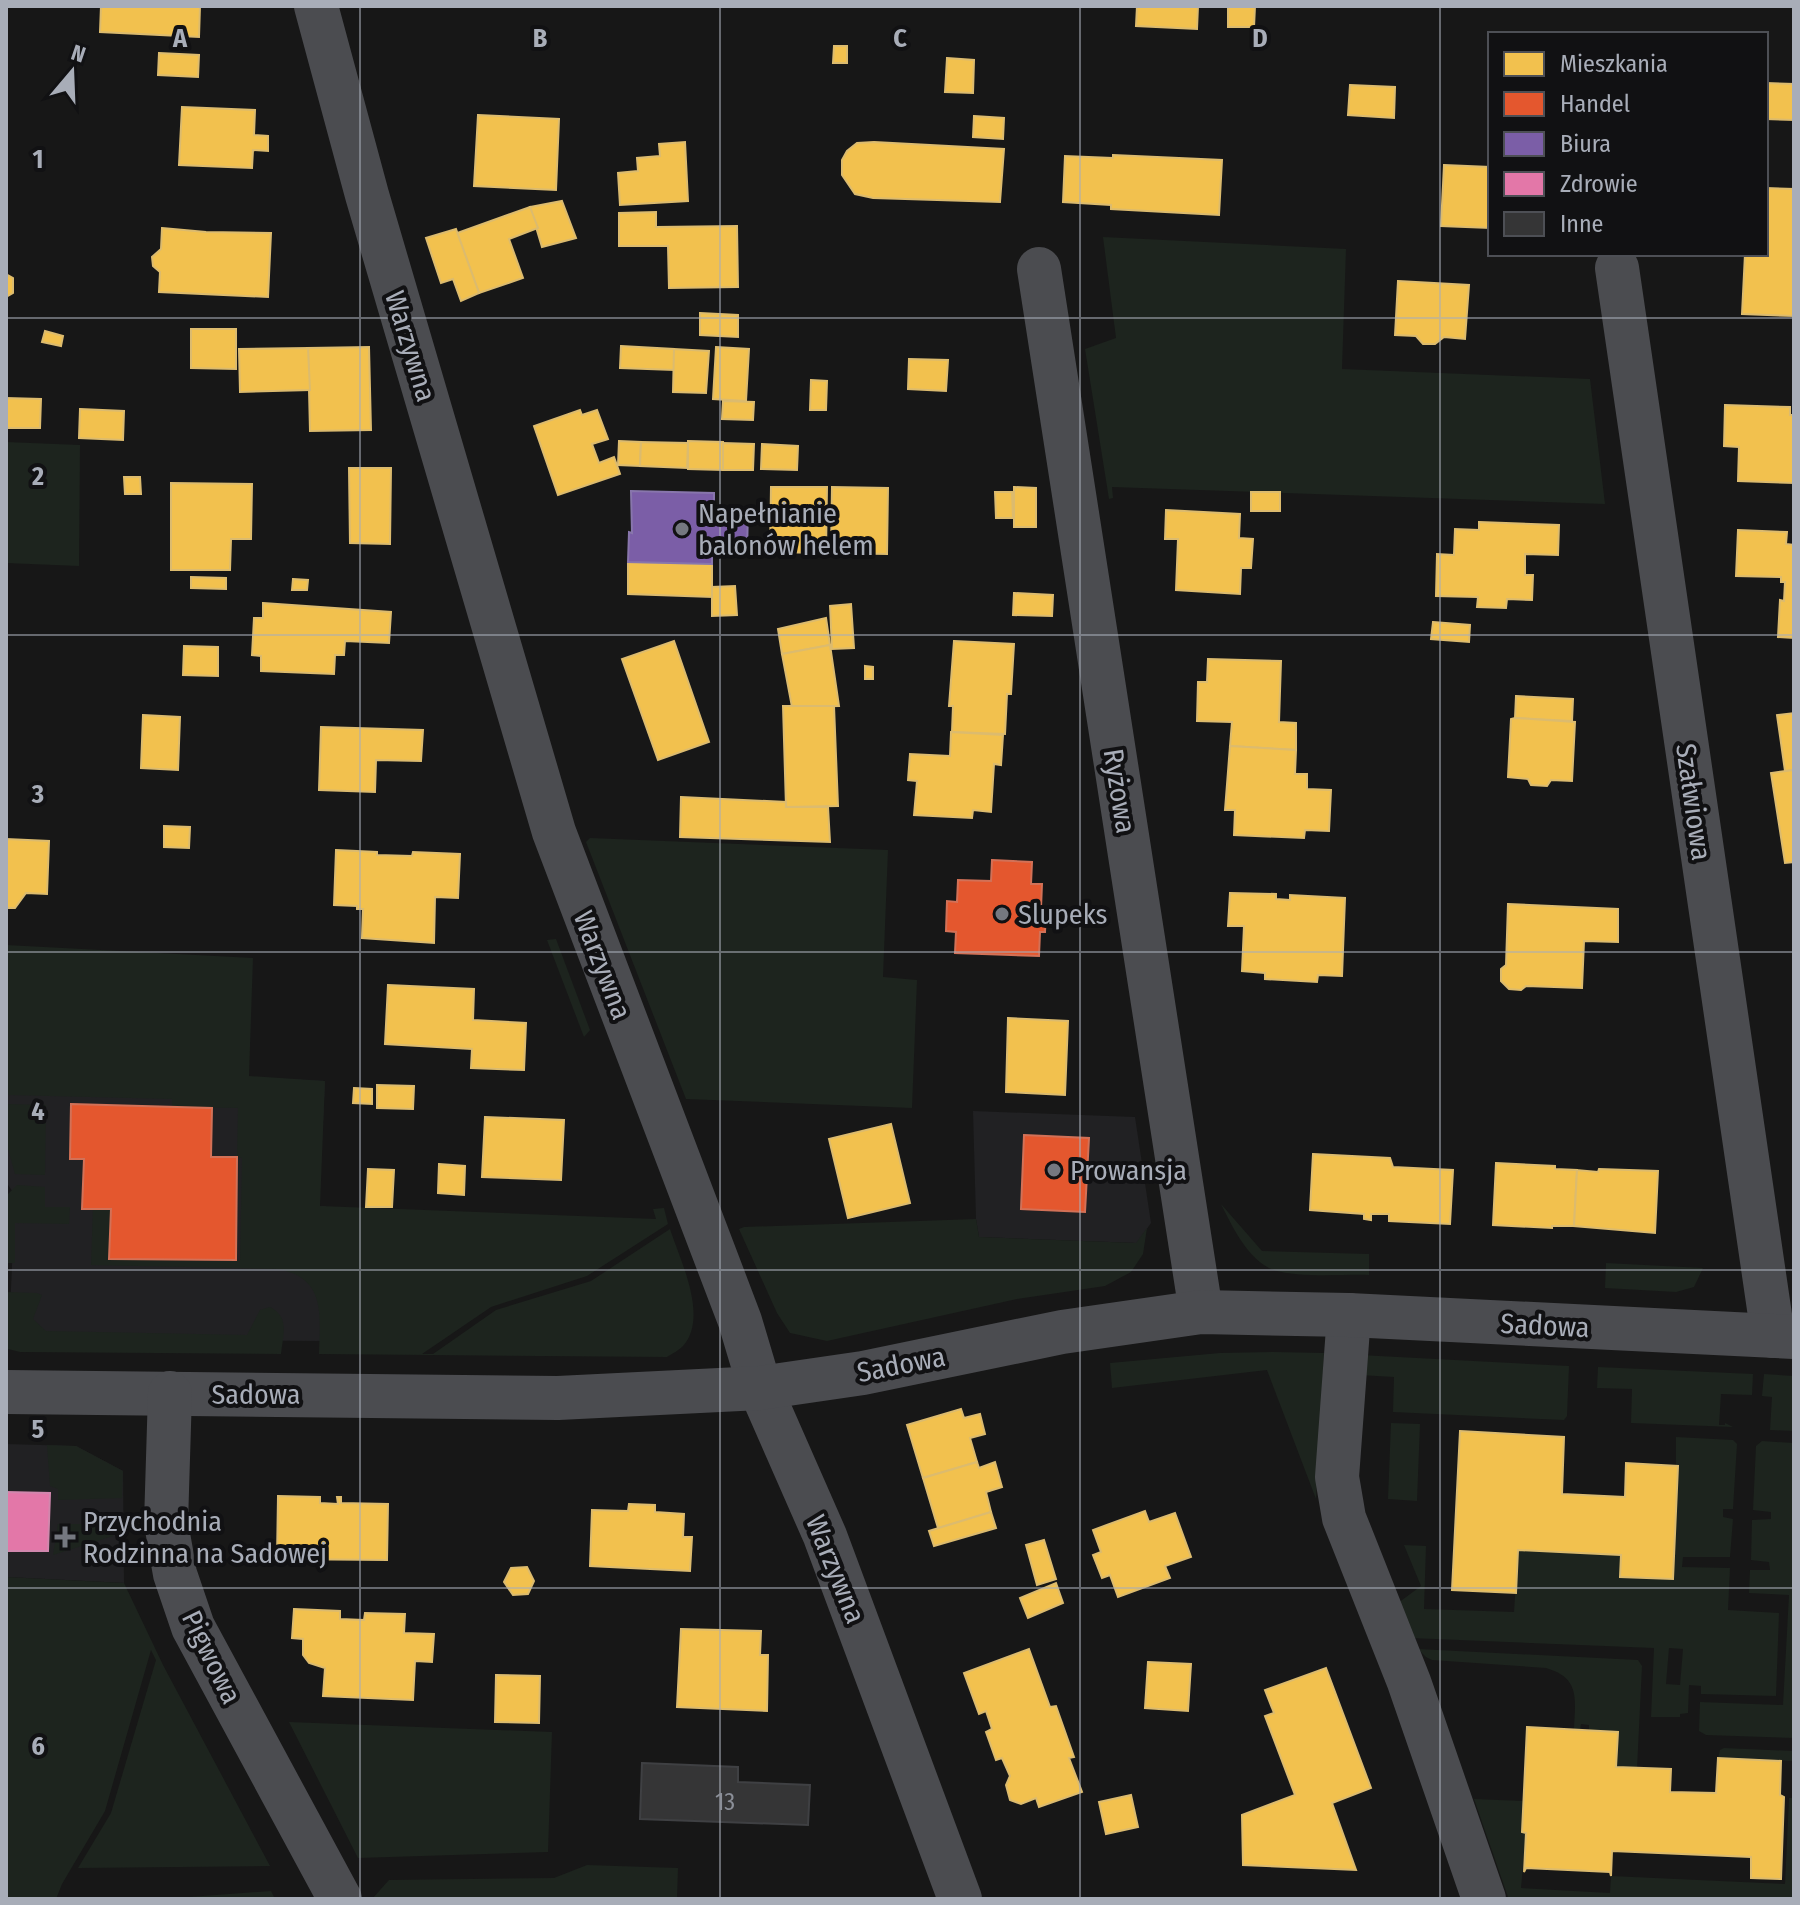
<svg xmlns="http://www.w3.org/2000/svg" width="1800" height="1905" font-family="'Fira Sans Condensed',sans-serif">
<rect width="100%" height="100%" fill="#171717"/>
<!-- built -->
<g fill="#212123">
<polygon points="6,1064 325,1081 319,1206 326,1206 324,1341 34,1339 10,1312 15,1195 6,1182"/>
<polygon points="973,1111 1135,1117 1151,1223 1137,1243 979,1237 976,1219"/>
<polygon points="6,1444 76,1446 123,1471 124,1583 6,1577"/>
</g>
<!-- green -->
<g fill="#1d241e" fill-rule="evenodd">
<polygon points="1103,237 1346,249 1342,369 1590,379 1605,504 1112,487 1113,498 1109,499 1085,349 1116,338"/>
<polygon points="6,442 80,445 79,566 6,563"/>
<polygon points="590,838 888,850 883,977 917,980 912,1108 686,1099 586,842"/>
<polygon points="556,939 590,1030 584,1037 547,940"/>
<path d="M6,945L253,958L249,1076L325,1081L320,1206L656,1219L653,1209L664,1208L668,1224L587,1276L491,1307L422,1354H433L496,1310L591,1281L670,1229C680,1260 709,1317 683,1346C679,1350 672,1354 667,1357L319,1354C320,1314 326,1278 278,1269L91,1265L93,1208L111,1209L110,1259L240,1260L242,1158L237,1157L238,1108L172,1107V1099L8,1095Z"/>
<polygon points="6,1104 46,1105 45,1175 15,1174 6,1142"/>
<polygon points="17,1185 45,1187 45,1207 70,1207 69,1224 15,1223 15,1263 6,1263 6,1196"/>
<path d="M1221,1204L1262,1251L1369,1254V1275C1342,1274 1293,1279 1269,1268C1246,1256 1232,1226 1221,1204Z"/>
<polygon points="976,1219 979,1237 1136,1243 1147,1228 1143,1254 1131,1272 1105,1286 1017,1299 827,1341 790,1333 777,1313 739,1229 744,1227"/>
<polygon points="1606,1263 1703,1268 1694,1287 1676,1292 1605,1288"/>
<path d="M6,1292L37,1293L42,1295L33,1319L46,1331L247,1335L260,1310L270,1307C290,1317 283,1335 281,1354L20,1352L8,1349Z"/>
<polygon points="1274,1352 1324,1353 1316,1499 1267,1370 1112,1388 1110,1363 1220,1353"/>
<polygon points="1360,1355 1569,1366 1567,1416 1564,1420 1393,1412 1394,1377 1359,1375"/>
<polygon points="1598,1367 1753,1374 1752,1395 1721,1394 1719,1425 1725,1425 1725,1423 1733,1427 1631,1423 1632,1389 1597,1388"/>
<polygon points="1764,1374 1794,1376 1794,1431 1770,1430 1772,1397 1762,1396"/>
<polygon points="1391,1423 1420,1424 1417,1501 1388,1499"/>
<path d="M1676,1437L1733,1440L1737,1444L1733,1509H1723V1517L1733,1519L1730,1557H1683L1682,1567L1730,1568L1728,1610L1779,1613L1776,1696L1701,1694V1686L1689,1685L1688,1713L1680,1714V1717H1651L1654,1648L1411,1638L1398,1603L1421,1586L1404,1545L1426,1546L1424,1609L1514,1612L1518,1550L1621,1555L1620,1577L1673,1579L1678,1466H1676ZM1669,1648L1683,1649L1680,1685L1666,1684Z"/>
<polygon points="1762,1441 1794,1443 1794,1738 1706,1735 1699,1731 1700,1702 1783,1705 1789,1595 1749,1593 1750,1570 1770,1570 1769,1562 1751,1560 1752,1520 1771,1519 1771,1512 1753,1510 1756,1446"/>
<polygon points="47,1445 76,1446 123,1471 122,1498 58,1500 58,1489 50,1486"/>
<polygon points="58,1524 107,1524 113,1536 53,1555"/>
<polygon points="6,1577 124,1583 163,1665 270,1866 78,1868 111,1813 156,1660 151,1650 105,1811 62,1884 56,1899 6,1899"/>
<path d="M1418,1649L1638,1660L1642,1666L1637,1769L1616,1767L1617,1732L1589,1730V1725L1581,1724L1580,1730L1574,1729C1575,1700 1581,1678 1546,1668L1432,1660L1426,1657Z"/>
<polygon points="289,1722 552,1732 548,1852 358,1858"/>
<polygon points="1724,1748 1794,1751 1794,1761 1718,1758 1720,1750"/>
<polygon points="1789,1798 1794,1798 1794,1899 1508,1897 1474,1799 1523,1801 1522,1832 1526,1833 1521,1888 1610,1893 1611,1876 1785,1884"/>
<polygon points="587,1865 678,1868 677,1899 372,1899 389,1880 554,1878"/>
<polygon points="271,1891 275,1899 162,1899"/>
</g>
<!-- homes -->
<g fill="#f2c14e" stroke="#dcbb6e" stroke-width="2">
<polygon points="101,6 200,6 199,37 100,32"/>
<polygon points="1137,6 1198,6 1197,29 1136,26"/>
<polygon points="1228,6 1255,6 1254,27 1228,27"/>
<polygon points="834,46 847,46 847,63 833,63"/>
<polygon points="159,53 199,55 198,77 158,75"/>
<polygon points="947,58 974,60 973,93 945,92"/>
<polygon points="1766,83 1794,84 1794,120 1766,119"/>
<polygon points="1350,85 1395,87 1394,118 1348,115"/>
<polygon points="182,107 255,110 254,135 268,136 268,151 253,150 252,168 179,165"/>
<polygon points="478,115 559,119 556,190 474,186"/>
<polygon points="974,116 1004,118 1003,139 973,137"/>
<polygon points="685,142 688,201 620,205 618,173 638,171 637,158 660,156 659,144"/>
<polygon points="874,142 1004,149 1000,202 873,198 855,194 842,175 842,160 847,151 857,143"/>
<polygon points="1113,155 1222,160 1219,215 1111,209 1111,205 1063,202 1065,156 1113,158"/>
<polygon points="1444,165 1490,167 1490,228 1441,226"/>
<polygon points="1766,188 1794,189 1794,316 1742,314 1745,254 1766,254"/>
<polygon points="562,201 576,238 542,247 530,207"/>
<polygon points="530,207 538,228 509,239 523,278 479,293 457,233"/>
<polygon points="656,212 656,227 737,226 738,287 669,288 668,246 619,246 619,213"/>
<polygon points="162,228 206,232 271,233 268,297 159,292 160,272 153,266 152,257 161,249"/>
<polygon points="456,229 479,293 461,301 453,279 441,283 426,238"/>
<polygon points="6,274 13,278 13,293 6,297"/>
<polygon points="1398,281 1469,285 1465,339 1444,337 1435,344 1423,344 1416,336 1395,335"/>
<polygon points="700,313 738,315 738,337 700,335"/>
<polygon points="191,329 236,329 236,369 191,368"/>
<polygon points="45,331 63,336 61,346 42,342"/>
<polygon points="621,346 674,349 674,370 620,368"/>
<polygon points="369,347 371,430 310,431 308,348"/>
<polygon points="716,347 749,349 746,401 713,399"/>
<polygon points="308,348 310,390 240,392 239,349"/>
<polygon points="674,349 709,351 706,393 673,392"/>
<polygon points="909,359 948,360 946,391 908,389"/>
<polygon points="811,380 827,381 826,410 810,410"/>
<polygon points="6,398 41,399 40,428 6,428"/>
<polygon points="723,401 754,402 753,420 722,419"/>
<polygon points="1725,405 1790,407 1790,415 1794,415 1794,483 1738,481 1739,447 1724,446"/>
<polygon points="80,409 124,411 123,440 79,438"/>
<polygon points="580,410 582,415 597,410 608,439 592,444 599,463 614,457 620,474 558,495 534,426"/>
<polygon points="619,441 641,442 640,466 618,465"/>
<polygon points="688,441 723,442 723,470 688,469"/>
<polygon points="641,442 688,443 687,468 640,466"/>
<polygon points="723,443 754,444 753,470 723,470"/>
<polygon points="762,444 798,446 797,470 761,469"/>
<polygon points="349,468 391,468 390,544 350,543"/>
<polygon points="124,477 140,477 141,494 125,494"/>
<polygon points="171,483 252,484 251,539 231,539 230,570 171,570"/>
<polygon points="771,487 827,487 826,553 770,552"/>
<polygon points="832,487 888,488 887,554 831,553"/>
<polygon points="1014,487 1036,488 1036,527 1014,527"/>
<polygon points="995,492 1012,492 1013,518 996,518"/>
<rect x="1251" y="492" width="29" height="19"/>
<polygon points="1166,510 1240,514 1239,538 1253,539 1251,568 1241,568 1240,594 1176,590 1178,539 1165,539"/>
<polygon points="1479,522 1559,525 1558,555 1525,554 1525,575 1533,575 1532,600 1507,599 1506,608 1477,607 1478,597 1436,596 1437,554 1454,555 1455,529 1479,530"/>
<polygon points="1738,530 1787,532 1786,544 1794,545 1794,638 1778,637 1780,600 1784,601 1785,582 1781,582 1781,577 1736,576"/>
<polygon points="628,562 712,564 712,597 628,594"/>
<polygon points="191,577 226,578 226,589 191,588"/>
<polygon points="293,579 308,580 307,590 292,590"/>
<polygon points="735,586 737,615 712,616 712,587"/>
<polygon points="1014,593 1053,595 1052,616 1013,615"/>
<polygon points="263,603 391,612 389,643 345,641 344,655 335,655 334,674 261,671 261,656 252,655 254,618 263,618"/>
<polygon points="851,604 854,648 832,649 830,606"/>
<polygon points="826,618 830,645 782,654 778,629"/>
<polygon points="1433,622 1470,625 1469,642 1431,639"/>
<polygon points="674,641 709,742 658,760 622,659"/>
<polygon points="954,641 1014,644 1011,694 1007,694 1005,734 952,732 953,706 949,706"/>
<polygon points="830,645 839,706 792,707 782,654"/>
<polygon points="184,646 218,647 218,676 183,675"/>
<polygon points="1208,659 1281,661 1279,722 1296,723 1296,750 1230,746 1232,722 1197,721 1198,682 1207,682"/>
<polygon points="865,666 873,667 873,679 865,679"/>
<polygon points="1516,696 1573,699 1572,721 1515,718"/>
<polygon points="783,706 834,706 838,806 786,807"/>
<polygon points="1794,713 1794,770 1785,771 1777,715"/>
<polygon points="143,715 180,717 178,770 141,768"/>
<polygon points="1515,718 1575,722 1572,781 1551,780 1547,786 1531,785 1528,779 1508,777 1511,719"/>
<polygon points="321,727 423,730 421,761 376,760 375,792 319,790"/>
<polygon points="951,732 1003,735 1001,765 994,764 991,812 973,810 972,818 914,815 917,781 908,780 910,754 950,756"/>
<polygon points="1230,746 1296,750 1295,774 1307,774 1307,789 1331,790 1329,831 1305,830 1304,838 1234,835 1235,810 1225,810"/>
<polygon points="1794,770 1794,862 1785,863 1771,773"/>
<polygon points="681,797 786,802 786,807 828,807 830,842 680,837"/>
<polygon points="164,826 190,827 189,848 164,847"/>
<polygon points="6,839 49,841 47,894 26,893 15,908 6,908"/>
<polygon points="336,850 377,852 377,855 412,856 413,852 460,854 458,898 435,897 434,943 362,938 363,909 357,909 357,906 334,905"/>
<polygon points="1230,893 1276,894 1276,899 1290,900 1290,895 1345,898 1342,976 1318,975 1317,982 1265,979 1265,973 1242,971 1244,926 1228,926"/>
<polygon points="1508,904 1618,909 1618,942 1584,941 1582,988 1526,986 1521,990 1509,989 1501,981 1501,969 1506,965"/>
<polygon points="388,985 474,989 473,1020 526,1023 524,1070 471,1068 472,1049 385,1044"/>
<polygon points="1008,1018 1068,1021 1065,1095 1006,1092"/>
<polygon points="377,1085 414,1086 413,1109 377,1108"/>
<polygon points="354,1088 372,1089 372,1104 353,1103"/>
<polygon points="485,1117 564,1120 561,1180 482,1177"/>
<polygon points="891,1124 910,1203 848,1218 829,1139"/>
<polygon points="1313,1154 1390,1158 1393,1167 1453,1170 1450,1224 1389,1221 1389,1214 1371,1214 1371,1220 1364,1219 1364,1214 1310,1210"/>
<polygon points="1496,1163 1555,1166 1555,1169 1577,1170 1574,1226 1552,1226 1552,1228 1493,1225"/>
<polygon points="439,1164 465,1166 464,1195 438,1193"/>
<polygon points="368,1169 394,1170 392,1207 366,1207"/>
<polygon points="1599,1169 1658,1171 1655,1233 1574,1226 1577,1170 1598,1172"/>
<polygon points="961,1409 964,1418 980,1414 985,1434 970,1438 977,1462 923,1478 907,1425"/>
<polygon points="1460,1431 1564,1437 1562,1494 1625,1497 1626,1463 1678,1466 1673,1579 1620,1577 1621,1555 1518,1550 1516,1593 1452,1590"/>
<polygon points="977,1462 979,1468 995,1462 1002,1487 986,1492 991,1512 938,1528 923,1478"/>
<polygon points="278,1496 320,1497 320,1503 338,1504 337,1497 341,1497 341,1503 388,1504 387,1560 277,1559"/>
<polygon points="629,1504 655,1505 655,1512 684,1514 683,1537 692,1537 690,1571 590,1566 592,1510 628,1511"/>
<polygon points="1145,1511 1149,1522 1175,1513 1191,1557 1165,1566 1170,1578 1118,1597 1110,1575 1102,1578 1093,1555 1101,1552 1093,1530"/>
<polygon points="991,1512 996,1528 934,1546 929,1531"/>
<polygon points="1044,1540 1056,1579 1037,1585 1026,1545"/>
<polygon points="527,1567 534,1581 528,1594 513,1595 504,1582 511,1568"/>
<polygon points="1056,1583 1063,1603 1028,1618 1020,1598"/>
<polygon points="294,1609 340,1611 340,1619 364,1620 365,1613 405,1614 404,1633 434,1634 432,1662 415,1661 413,1700 323,1696 325,1668 309,1663 303,1655 303,1639 292,1638"/>
<polygon points="681,1629 761,1631 760,1655 768,1655 767,1711 677,1707"/>
<polygon points="1029,1649 1050,1707 1056,1706 1074,1757 1069,1758 1082,1792 1039,1807 1036,1798 1021,1804 1010,1800 1006,1785 1010,1776 1002,1758 996,1760 986,1732 992,1729 986,1711 979,1714 964,1673"/>
<polygon points="1148,1662 1191,1664 1188,1711 1145,1708"/>
<polygon points="1326,1668 1371,1788 1332,1803 1356,1870 1243,1865 1242,1815 1295,1795 1265,1716 1274,1713 1265,1690"/>
<polygon points="496,1675 540,1676 539,1723 495,1722"/>
<polygon points="1527,1727 1618,1732 1616,1767 1671,1769 1670,1792 1716,1793 1718,1758 1781,1761 1780,1795 1784,1797 1781,1879 1751,1878 1751,1857 1612,1851 1611,1876 1610,1872 1526,1868 1524,1872 1526,1833 1522,1832"/>
<polygon points="1131,1795 1138,1827 1106,1834 1099,1802"/>
</g>
<!-- shops -->
<g fill="#e4572e" stroke="#d27157" stroke-width="2">
<polygon points="992,860 1032,862 1031,884 1042,884 1041,908 1046,909 1045,932 1040,932 1039,956 955,953 956,932 946,931 947,901 957,902 958,880 991,881"/>
<polygon points="71,1104 212,1108 211,1157 237,1157 236,1260 109,1259 111,1209 82,1209 84,1159 70,1159"/>
<polygon points="1024,1135 1089,1138 1085,1212 1021,1209"/>
</g>
<!-- offices -->
<polygon fill="#7b5ea7" stroke="#8876ac" stroke-width="2" points="631,491 714,493 714,508 748,508 747,555 712,554 712,564 628,562 629,532 632,533"/>
<!-- health -->
<polygon fill="#e377a8" stroke="#d187ad" stroke-width="2" points="6,1492 50,1493 48,1551 6,1551"/>
<!-- building -->
<polygon fill="#353536" stroke="#3f4043" stroke-width="2" points="642,1763 738,1767 738,1782 810,1785 808,1825 640,1819"/>
<g fill="none" stroke-linecap="round" stroke-linejoin="round">
<!-- street -->
<g stroke="#4b4c50" stroke-width="44">
<polyline points="316,6 367,195 554,832 740,1321 760,1388 825,1536 960,1899"/>
<polyline points="1617,268 1773,1336"/>
<polyline points="1039,269 1201,1312"/>
<polyline points="1349,1315 1337,1477 1344,1518 1409,1682 1484,1899"/>
<polyline points="6,1392 558,1398 760,1388 863,1373 1062,1332 1201,1312 1349,1315 1794,1337"/>
<polyline points="170,1393 166,1523 175,1574 193,1627 340,1899"/>
</g>
</g>
<!-- grid -->
<path fill="none" stroke="#a8adb8" stroke-width="2" stroke-opacity="0.55" d="M360,6V1899M720,6V1899M1080,6V1899M1440,6V1899M6,318H1794M6,635H1794M6,952H1794M6,1270H1794M6,1588H1794"/>
<!-- markers -->
<g fill="#757880" stroke="#111113" stroke-width="3">
<circle cx="682" cy="529" r="8"/>
<circle cx="1002" cy="914" r="8"/>
<circle cx="1054" cy="1170" r="8"/>
<path d="M61 1525h8v8h8v8h-8v8h-8v-8h-8v-8h8z"/>
</g>
<g text-anchor="middle" stroke-width="8" stroke-linejoin="round" paint-order="stroke">
<!-- number labels -->
<g font-size="24" fill="#8b8f98">
<text x="725" y="1810">13</text>
</g>
<!-- street labels -->
<g font-size="28" fill="#a8adb8" stroke="#111113">
<text transform="translate(411 346) rotate(73)" y="10">Warzywna</text>
<text transform="translate(1120 791) rotate(81)" y="10">Ryżowa</text>
<text transform="translate(1694 802) rotate(82)" y="10">Szałwiowa</text>
<text transform="translate(603 965) rotate(69)" y="10">Warzywna</text>
<text transform="translate(1545 1325) rotate(3)" y="10">Sadowa</text>
<text transform="translate(901 1364) rotate(-11)" y="10">Sadowa</text>
<text x="256" y="1404">Sadowa</text>
<text transform="translate(836 1569) rotate(68)" y="10">Warzywna</text>
<text transform="translate(212 1657) rotate(64)" y="10">Pigwowa</text>
</g>
<!-- poi labels -->
<g font-size="28" fill="#a8adb8" stroke="#111113" text-anchor="start">
<text x="698" y="523">Napełnianie<tspan x="698" dy="32">balonów helem</tspan></text>
<text x="1018" y="924">Slupeks</text>
<text x="1070" y="1180">Prowansja</text>
<text x="83" y="1531">Przychodnia<tspan x="83" dy="32">Rodzinna na Sadowej</tspan></text>
</g>
</g>
<g font-size="26" text-anchor="middle" font-weight="bold" fill="#a8adb8" stroke="#111113" stroke-width="8" stroke-linejoin="round" paint-order="stroke">
<text x="180" y="47">A</text>
<text x="540" y="47">B</text>
<text x="900" y="47">C</text>
<text x="1260" y="47">D</text>
<text x="38" y="168">1</text>
<text x="38" y="485">2</text>
<text x="38" y="803">3</text>
<text x="38" y="1120">4</text>
<text x="38" y="1438">5</text>
<text x="38" y="1755">6</text>
</g>
<!-- border -->
<rect width="1800" height="1905" fill="none" stroke="#a8adb8" stroke-width="16"/>
<!-- legend -->
<rect x="1488" y="32" width="280" height="224" fill="#111113" stroke="#4d4f55" stroke-width="2"/>
<rect x="1504" y="52" width="40" height="24" fill="#f2c14e" stroke="#4d4f55" stroke-width="2"/>
<text x="1560" y="72" font-size="24" fill="#a8adb8">Mieszkania</text>
<rect x="1504" y="92" width="40" height="24" fill="#e4572e" stroke="#4d4f55" stroke-width="2"/>
<text x="1560" y="112" font-size="24" fill="#a8adb8">Handel</text>
<rect x="1504" y="132" width="40" height="24" fill="#7b5ea7" stroke="#4d4f55" stroke-width="2"/>
<text x="1560" y="152" font-size="24" fill="#a8adb8">Biura</text>
<rect x="1504" y="172" width="40" height="24" fill="#e377a8" stroke="#4d4f55" stroke-width="2"/>
<text x="1560" y="192" font-size="24" fill="#a8adb8">Zdrowie</text>
<rect x="1504" y="212" width="40" height="24" fill="#353536" stroke="#4d4f55" stroke-width="2"/>
<text x="1560" y="232" font-size="24" fill="#a8adb8">Inne</text>
<!-- north arrow -->
<g transform="translate(72 72) rotate(19)" stroke="#111113" stroke-width="6" paint-order="stroke">
<path d="M0-6L14 30L0 20L-14 30Z" fill="#a8adb8"/>
<text y="-12" font-size="22" font-weight="bold" text-anchor="middle" fill="#a8adb8">N</text>
</g>
</svg>
